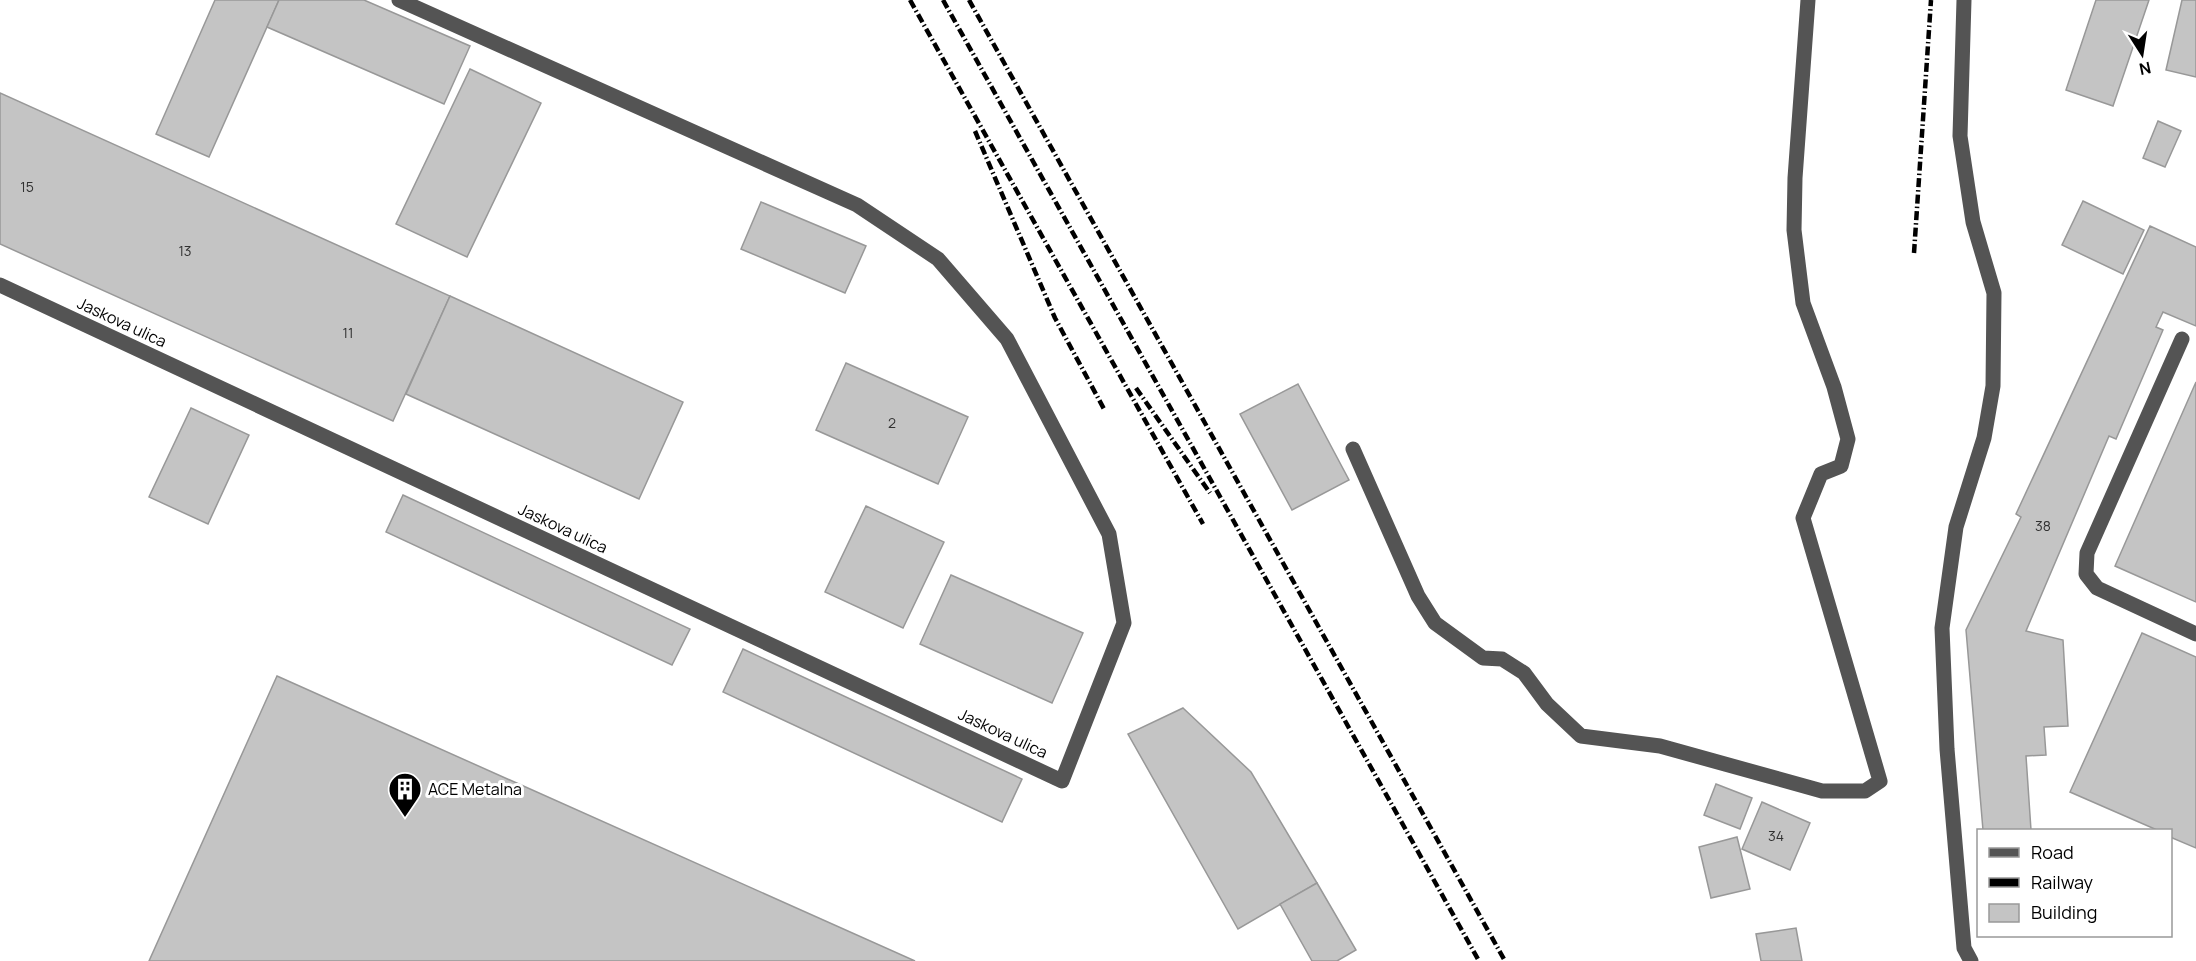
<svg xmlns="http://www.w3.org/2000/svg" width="2196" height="961" font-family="Manrope,sans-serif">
<rect width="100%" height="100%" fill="#fff"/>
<!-- building -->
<g fill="#c4c4c4" stroke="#989898" stroke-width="1.5">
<polygon points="215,0 279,0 209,157 156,134"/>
<polygon points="279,0 364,0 470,46 444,104 267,27"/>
<polygon points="2096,0 2149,0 2113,106 2066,90"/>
<polygon points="2182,0 2196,0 2196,77 2166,70"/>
<polygon points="470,69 541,103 467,257 396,224"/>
<polygon points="0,93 450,296 393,421 0,244"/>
<polygon points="2158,121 2181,131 2165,167 2143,158"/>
<polygon points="2083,201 2144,230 2123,274 2062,245"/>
<polygon points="761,202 866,246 845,293 741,249"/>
<polygon points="2150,226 2196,247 2196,326 2163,312 2156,327 2163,330 2116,439 2109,436 2026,631 2063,640 2068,726 2044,727 2046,755 2026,756 2031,830 1983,830 1966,630 2021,517 2016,514"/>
<polygon points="450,296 683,402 639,499 406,394"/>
<polygon points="846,363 968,417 938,484 816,430"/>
<polygon points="2196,382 2196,602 2115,566"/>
<polygon points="1298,384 1349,480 1292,510 1240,414"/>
<polygon points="191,408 249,435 208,524 149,497"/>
<polygon points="403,495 690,629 672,665 386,532"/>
<polygon points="866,506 944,542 903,628 825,592"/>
<polygon points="951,575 1083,633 1052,703 920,644"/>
<polygon points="2142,633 2196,657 2196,848 2170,837 2170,830 2157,830 2070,792"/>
<polygon points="743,649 1022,779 1002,822 723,692"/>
<polygon points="277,676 915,961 149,961"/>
<polygon points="1183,708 1251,772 1317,883 1238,929 1128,734"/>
<polygon points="1716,784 1752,798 1740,829 1704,815"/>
<polygon points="1762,802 1810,823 1790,870 1742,849"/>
<polygon points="1737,837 1750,889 1711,898 1699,847"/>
<polygon points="1317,883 1356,950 1337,961 1312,961 1280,904"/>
<polygon points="1796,928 1802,961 1761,961 1756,934"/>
</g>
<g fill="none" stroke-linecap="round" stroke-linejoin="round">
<!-- minor -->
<g stroke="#545454" stroke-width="15">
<polyline points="1964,0 1960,136 1973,222 1994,293 1993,386 1984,438 1956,527 1942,628 1947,749 1964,948 1971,961"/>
<polyline points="0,285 1062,781 1124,623 1109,534 1007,339 938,259 857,205 399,0"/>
<polyline points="2182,339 2087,553 2086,574 2097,588 2196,634"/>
<polyline points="1353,449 1418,596 1435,623 1483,658 1502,659 1524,673 1547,704 1581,736 1660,746 1822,791 1865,791 1880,781 1803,518 1821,474 1841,466 1848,439 1834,387 1803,303 1794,230 1795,178 1808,0"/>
</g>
<!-- rail -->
<g stroke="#000" stroke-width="4.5" stroke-dasharray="9 3 1.5 3" stroke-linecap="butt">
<polyline points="910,0 1203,524"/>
<polyline points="943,0 1479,961"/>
<polyline points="969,0 1505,961"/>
<polyline points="975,131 1055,318 1104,409"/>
<polyline points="1914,253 1931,0"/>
<polyline points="1136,388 1210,493"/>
</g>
</g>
<!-- icons -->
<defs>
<symbol id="building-pin" viewBox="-11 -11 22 30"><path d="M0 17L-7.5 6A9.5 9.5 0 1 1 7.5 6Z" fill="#000" stroke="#fff"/><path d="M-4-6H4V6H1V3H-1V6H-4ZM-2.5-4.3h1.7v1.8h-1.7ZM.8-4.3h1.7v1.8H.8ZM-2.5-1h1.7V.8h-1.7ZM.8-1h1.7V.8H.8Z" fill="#fff"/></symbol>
</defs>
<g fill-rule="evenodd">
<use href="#building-pin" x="386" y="770" width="38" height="52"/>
</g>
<g text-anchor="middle" stroke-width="6" stroke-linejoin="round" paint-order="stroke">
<!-- number labels -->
<g font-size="14" fill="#313131">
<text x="27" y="192">15</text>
<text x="185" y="256">13</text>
<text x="348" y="338">11</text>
<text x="892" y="428">2</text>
<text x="2043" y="531">38</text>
<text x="1776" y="841">34</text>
</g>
<!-- street labels -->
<g font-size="16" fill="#000" stroke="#fff">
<text transform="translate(122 322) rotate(25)" y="6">Jaskova ulica</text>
<text transform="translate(563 528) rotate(25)" y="6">Jaskova ulica</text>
<text transform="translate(1003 733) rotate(25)" y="6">Jaskova ulica</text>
</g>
<!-- poi labels -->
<g font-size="16" fill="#000" stroke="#fff" text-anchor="start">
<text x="428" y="795">ACE Metalna</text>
</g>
</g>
<!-- legend -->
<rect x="1977" y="829" width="195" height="108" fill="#ffffff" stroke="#999999" stroke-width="1.5"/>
<rect x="1989" y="848" width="30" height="9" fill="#545454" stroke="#999999" stroke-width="1.5"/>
<text x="2031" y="859" font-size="18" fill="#000000">Road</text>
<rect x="1989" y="878" width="30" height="9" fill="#000000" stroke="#999999" stroke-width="1.5"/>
<text x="2031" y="889" font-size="18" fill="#000000">Railway</text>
<rect x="1989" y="904" width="30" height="18" fill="#c4c4c4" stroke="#999999" stroke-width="1.5"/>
<text x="2031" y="919" font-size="18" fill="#000000">Building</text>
<!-- north arrow -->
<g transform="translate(2142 54) rotate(168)" stroke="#ffffff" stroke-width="4.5" paint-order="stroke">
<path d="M0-4.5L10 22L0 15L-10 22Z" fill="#000000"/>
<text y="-9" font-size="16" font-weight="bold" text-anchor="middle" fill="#000000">N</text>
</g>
</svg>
